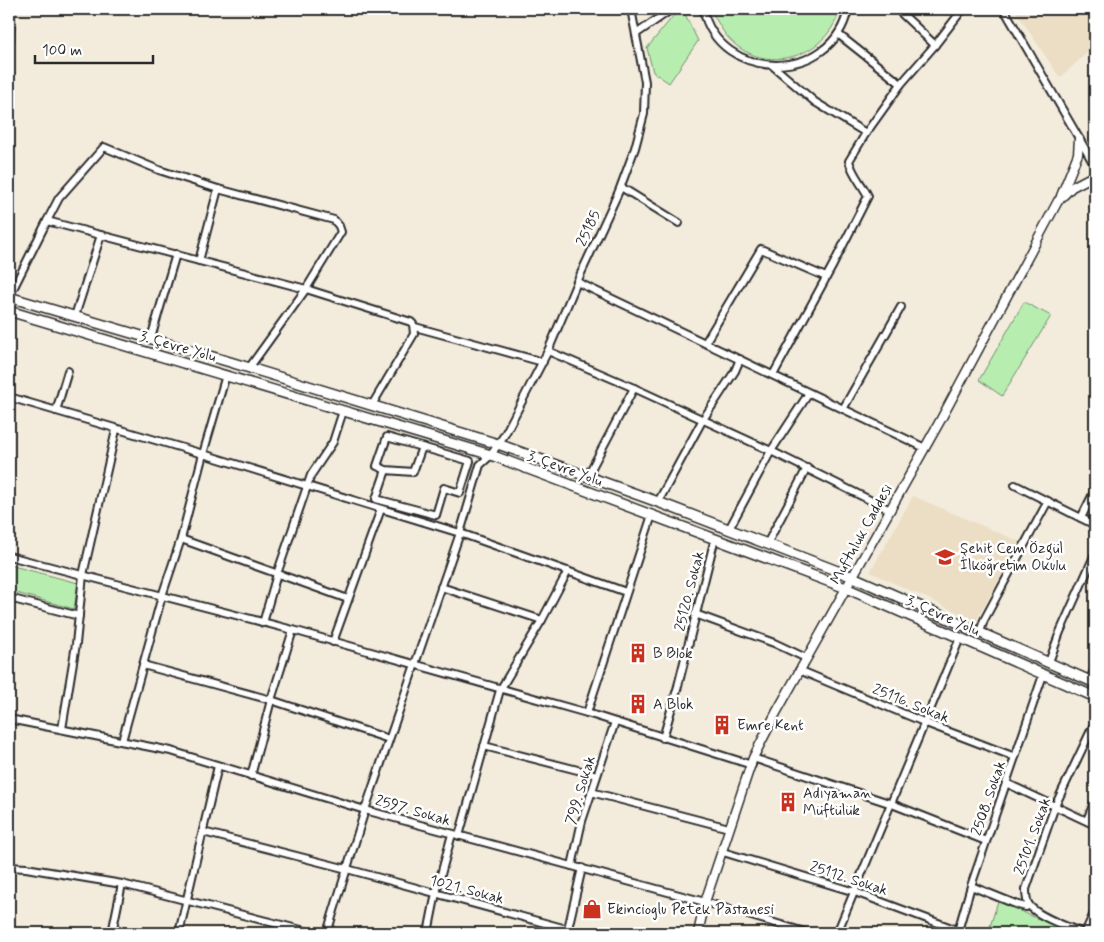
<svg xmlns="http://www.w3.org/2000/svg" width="1104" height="942" font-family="Mynerve,sans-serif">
<rect width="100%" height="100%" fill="#f3ecdd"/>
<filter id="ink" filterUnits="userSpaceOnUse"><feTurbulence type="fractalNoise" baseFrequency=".02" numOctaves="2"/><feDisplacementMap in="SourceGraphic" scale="10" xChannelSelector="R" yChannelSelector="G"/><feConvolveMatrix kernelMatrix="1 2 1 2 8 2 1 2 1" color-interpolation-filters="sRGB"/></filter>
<g filter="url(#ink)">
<!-- built -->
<g fill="#ebdec5">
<polygon points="1014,9 1092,9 1095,13 1095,45 1060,78"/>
<polygon points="913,496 1020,542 976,621 870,572"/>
</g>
<!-- green -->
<g fill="#b7eeb0" stroke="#718c6e">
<polygon points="679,9 683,10 698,41 669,83 653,72 647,48"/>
<path d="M712,9H840C825,65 749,78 720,26C717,21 713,15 712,9Z"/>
<polygon points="1024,302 1051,316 1002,396 979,380"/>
<polygon points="9,565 78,583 74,609 9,591"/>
<polygon points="998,901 1070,933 988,933"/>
</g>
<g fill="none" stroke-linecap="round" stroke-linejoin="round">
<defs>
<g id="minor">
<path d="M703,9C719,83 833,84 848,9"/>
<polyline points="897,9 935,45"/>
<polyline points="1004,9 1095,166"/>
<polyline points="636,34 672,9"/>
<polyline points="838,34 901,84"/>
<polyline points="773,66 815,102 866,133 901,84 935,45 963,9"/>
<polyline points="621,187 679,223"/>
<polyline points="218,189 334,220 339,226 341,232 306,289 249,368"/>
<polyline points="47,221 59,198 104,147 159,170 218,189 199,261"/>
<polyline points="577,282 925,448"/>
<polyline points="9,297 47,221 306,289 411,322 413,324 414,334 372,405"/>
<polyline points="75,316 101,235"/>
<polyline points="415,327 543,362"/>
<polyline points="151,338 176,254"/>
<polyline points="705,343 761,249 826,277"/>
<polyline points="548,351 634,388 771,451 809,393"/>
<path d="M773,375L833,265L868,196C862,184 853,175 849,161L866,133"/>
<polyline points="9,397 203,454 460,533 626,592"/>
<polyline points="843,409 901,307"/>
<polyline points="56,411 68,371"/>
<polyline points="386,470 376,499 436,515 444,488 460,493 470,461 387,437 377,466 386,470 413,472 422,447"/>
<polyline points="587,477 634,388"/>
<polyline points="1015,485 1095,525"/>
<polyline points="658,502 702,421 735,371 740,359"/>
<polyline points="1081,518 1095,490"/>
<polyline points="729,529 771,451 890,510"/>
<polyline points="181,539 348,599"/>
<polyline points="767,544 807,468"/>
<polyline points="9,556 293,630 587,713 752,765"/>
<polyline points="441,587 542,620"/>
<polyline points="9,598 79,616"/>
<polyline points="695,614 774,643 806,658"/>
<polyline points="263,623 277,574 311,475 333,442 343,411"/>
<polyline points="980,632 984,620 1048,501"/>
<polyline points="333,642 381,509"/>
<polyline points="1049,662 1060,632 1095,554"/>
<polyline points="143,665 271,700 389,739"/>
<polyline points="799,670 926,723 1015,757"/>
<polyline points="1090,680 1095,668"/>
<polyline points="587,713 652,515"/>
<polyline points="9,719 171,751 365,810 705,902 808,933"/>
<polyline points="62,729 76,644 83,575 116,430"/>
<polyline points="663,738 678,686 715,538"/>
<polyline points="122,741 162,596 181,539 203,454 226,375"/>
<polyline points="484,746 597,775"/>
<polyline points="753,758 892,804 986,841"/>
<polyline points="251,776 271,700 293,630"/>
<polyline points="1006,783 1095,825"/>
<polyline points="591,792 729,828"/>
<polyline points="1087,820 1095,801"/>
<polyline points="203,832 347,869 581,933"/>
<polyline points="459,836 500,690 542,620 568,571"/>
<polyline points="723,852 855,892 965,933"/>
<polyline points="572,866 582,821 615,722"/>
<polyline points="9,867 26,868 122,884 313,933"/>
<polyline points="971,886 1018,905 1026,907 1029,905"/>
<polyline points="958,931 971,886 1043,675"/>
<polyline points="112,933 122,884"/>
<polyline points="179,933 218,766"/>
<polyline points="327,933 365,810 460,533 480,465 491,455 505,434 548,351 577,282 619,191 635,148 644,114 645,82 631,9"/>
<polyline points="428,933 436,893 452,834"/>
<polyline points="567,933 582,868"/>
<polyline points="837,933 960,638"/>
<path d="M1082,933C1069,927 1038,917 1029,905C1026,901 1026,894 1026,889L1055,806L1095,722"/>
<polyline points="1085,933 1095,911"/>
</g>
<g id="tertiary">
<polyline points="1061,196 1078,154 1079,139"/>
<polyline points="698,933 705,902 753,758 776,713 940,421 1058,201 1072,187 1095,175"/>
</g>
<g id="secondary">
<polyline points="9,40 10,9"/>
<polyline points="9,297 230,362 498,444 658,502 853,577 1095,683"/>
<polyline points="9,311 491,455 846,588 1095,697"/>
</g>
</defs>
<!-- minor casing -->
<use href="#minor" stroke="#2b2b2b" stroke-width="10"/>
<!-- tertiary casing -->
<use href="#tertiary" stroke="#2b2b2b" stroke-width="11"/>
<!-- secondary casing -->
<use href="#secondary" stroke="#2b2b2b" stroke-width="12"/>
<!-- minor -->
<use href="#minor" stroke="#fff" stroke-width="6"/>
<!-- tertiary -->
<use href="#tertiary" stroke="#fff" stroke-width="8"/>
<!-- secondary -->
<use href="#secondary" stroke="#fff" stroke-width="9"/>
</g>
</g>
<!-- icons -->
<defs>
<symbol id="school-bare" viewBox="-9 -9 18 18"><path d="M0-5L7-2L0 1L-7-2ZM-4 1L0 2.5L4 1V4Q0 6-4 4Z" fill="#c8321e" stroke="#fff" stroke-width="2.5" paint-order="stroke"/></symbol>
<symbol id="building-bare" viewBox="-9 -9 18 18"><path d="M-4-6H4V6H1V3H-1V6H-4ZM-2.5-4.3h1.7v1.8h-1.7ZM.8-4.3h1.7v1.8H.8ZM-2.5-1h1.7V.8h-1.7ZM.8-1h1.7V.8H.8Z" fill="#c8321e" stroke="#fff" stroke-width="2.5" paint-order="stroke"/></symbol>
<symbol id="shop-bare" viewBox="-9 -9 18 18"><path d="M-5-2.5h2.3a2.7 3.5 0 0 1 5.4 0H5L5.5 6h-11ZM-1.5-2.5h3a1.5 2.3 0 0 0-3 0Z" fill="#c8321e" stroke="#fff" stroke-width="2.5" paint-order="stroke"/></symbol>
</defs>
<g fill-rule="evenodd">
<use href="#school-bare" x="931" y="543" width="28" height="28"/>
<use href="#building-bare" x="624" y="639" width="28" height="28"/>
<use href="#building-bare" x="624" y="690" width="28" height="28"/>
<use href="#building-bare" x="708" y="711" width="28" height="28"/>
<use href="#building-bare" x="774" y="788" width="28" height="28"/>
<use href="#shop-bare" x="578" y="895" width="28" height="28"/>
</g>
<g text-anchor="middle" stroke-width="5" stroke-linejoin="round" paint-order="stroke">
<!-- street labels -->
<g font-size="15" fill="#2b2b2b" stroke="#fff">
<text transform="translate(588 228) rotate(-65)" y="5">25185</text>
<text transform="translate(178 346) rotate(16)" y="5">3. Çevre Yolu</text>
<text transform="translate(565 468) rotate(20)" y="5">3. Çevre Yolu</text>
<text transform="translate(861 534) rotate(-61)" y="5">Muftuluk Caddesi</text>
<text transform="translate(689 591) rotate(-76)" y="5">25120. Sokak</text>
<text transform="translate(943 615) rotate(24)" y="5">3. Çevre Yolu</text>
<text transform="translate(911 703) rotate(22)" y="5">25116. Sokak</text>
<text transform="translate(580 790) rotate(-73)" y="5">799. Sokak</text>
<text transform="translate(988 798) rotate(-71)" y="5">2508. Sokak</text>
<text transform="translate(413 810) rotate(16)" y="5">2597. Sokak</text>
<text transform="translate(1032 836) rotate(-70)" y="5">25101. Sokak</text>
<text transform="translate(849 878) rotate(18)" y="5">25112. Sokak</text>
<text transform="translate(467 889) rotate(15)" y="5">1021. Sokak</text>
</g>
<!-- poi labels -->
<g font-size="15" fill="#2b2b2b" stroke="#fff" text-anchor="start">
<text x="960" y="553">Şehit Cem Özgül<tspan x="960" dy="17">İlköğretim Okulu</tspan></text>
<text x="653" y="658">B Blok</text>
<text x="653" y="709">A Blok</text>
<text x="737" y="730">Emre Kent</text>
<text x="803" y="798">Adıyaman<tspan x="803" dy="17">Müftülük</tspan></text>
<text x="607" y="914">Ekincioglu Petek Pastanesi</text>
</g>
</g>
<!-- margin -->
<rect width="1104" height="942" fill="none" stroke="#fff" stroke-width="30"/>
<rect x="15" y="15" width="1074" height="912" fill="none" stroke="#2b2b2b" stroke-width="2" filter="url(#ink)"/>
<!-- scale -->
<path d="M35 55v8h118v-8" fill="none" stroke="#2b2b2b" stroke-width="2.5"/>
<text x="42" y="55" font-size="15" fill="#2b2b2b" stroke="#ffffff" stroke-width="4" paint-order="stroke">100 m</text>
</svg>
